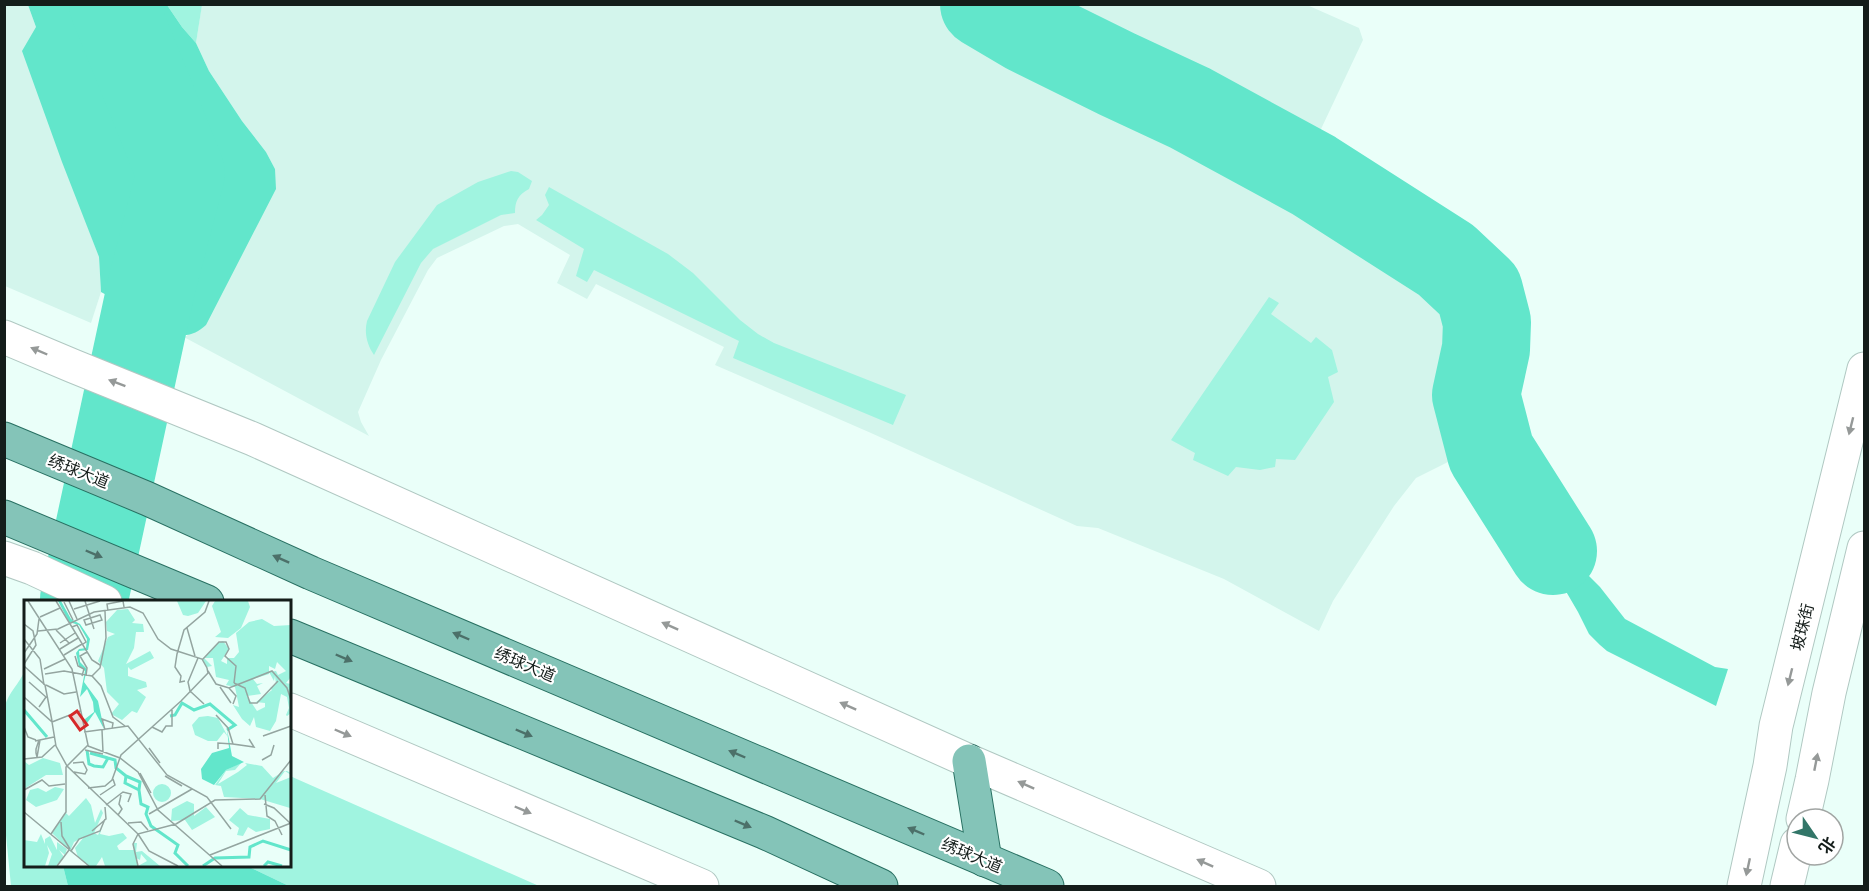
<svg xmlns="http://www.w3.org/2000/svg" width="1869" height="891" font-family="'Sofia Sans Condensed','Noto Sans SC',sans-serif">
<rect width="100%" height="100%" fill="#eafff9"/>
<!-- built -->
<g fill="#d3f5ec">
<polygon points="202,4 951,5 981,25 1075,80 1234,158 1292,193 1351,223 1380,241 1431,276 1458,300 1483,266 1503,293 1511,312 1515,331 1512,357 1495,398 1497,414 1506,441 1468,452 1416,478 1394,506 1333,601 1319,631 1224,579 1098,528 1077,526 871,433 715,365 724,347 596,284 587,299 557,283 570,255 518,224 504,226 437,258 428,270 381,360 358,412 361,422 369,436 180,335 187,336 275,169 266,152 242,121 209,71 196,43"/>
<polygon points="5,5 28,5 36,27 84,217 99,257 101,292 91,323 5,286"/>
<polygon points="1017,5 1307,5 1359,28 1363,40 1313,146 1168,83 1053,27"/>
</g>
<!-- green -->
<g fill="#a0f4e0">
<polygon points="167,5 202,5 196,43 182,27"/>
<path d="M511,171L518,172L532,181L529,189C518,195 515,201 515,213L501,215L433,249L421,263L374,355C367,345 364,333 367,321L395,262L437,205L478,182Z"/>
<polygon points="549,187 668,254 693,273 740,320 758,334 774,343 906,395 893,425 733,358 739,341 594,270 587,282 576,276 584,249 536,220 542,215 549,205 545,195"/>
<polygon points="1269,297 1279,303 1271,314 1311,343 1316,337 1332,350 1338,372 1328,377 1334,402 1295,460 1276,459 1275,467 1260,470 1236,467 1228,476 1193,460 1195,453 1171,440"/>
<path d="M25,670L26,866H63L68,886H11L4,815L5,706C8,693 20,683 25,670Z"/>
<polygon points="290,776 539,886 289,886 247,866 290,866"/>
</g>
<!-- water -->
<g fill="#62e6cb">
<path d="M28,5H167L182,27L196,43L209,71L242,121L266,152L275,169L276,189L206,325C198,332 191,336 180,335L101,292L99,257L62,162L22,51L36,27Z"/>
<path d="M951,5H1017L1053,27L1168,83L1251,118L1234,158C1137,111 1040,65 951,5Z"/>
<path d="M1313,146L1349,165L1407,202L1462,242L1483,266L1458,300C1408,256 1352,222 1292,193Z"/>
<polygon points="1506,441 1582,569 1600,587 1625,619 1715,667 1728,669 1716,706 1607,651 1600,645 1589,634 1578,612 1564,588 1518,528 1468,452"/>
<polygon points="63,866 247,866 289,886 68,886"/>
</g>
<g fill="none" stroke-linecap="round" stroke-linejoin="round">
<!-- river -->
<g stroke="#62e6cb" stroke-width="88">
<polyline points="984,4 1028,30 1117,74 1190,108 1313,175 1446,260 1479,291 1487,322 1486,349 1476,395 1491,453 1553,551"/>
<polyline points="84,602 84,599 151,288 181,173 113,4"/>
</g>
<defs>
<g id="street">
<polyline points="4,337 73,366 253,439 969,761 1259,886"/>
<polyline points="4,558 32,568 105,602"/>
<polyline points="290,710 702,886"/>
</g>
<g id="secondary">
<polyline points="1803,819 1812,780 1829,693 1864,548"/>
<polyline points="1744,886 1770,766 1776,726 1864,369"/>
<polyline points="1787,886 1797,844"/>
</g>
<g id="primary">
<polyline points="4,439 148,499 311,573 1047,886"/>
<polyline points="4,517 207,602"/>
<polyline points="290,636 764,832 881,886"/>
<polyline points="969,761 985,860"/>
</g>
</defs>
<!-- street casing -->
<use href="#street" stroke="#b0c8c2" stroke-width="35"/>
<!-- secondary casing -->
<use href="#secondary" stroke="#b0c8c2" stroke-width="35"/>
<!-- primary casing -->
<use href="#primary" stroke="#287062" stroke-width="35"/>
<!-- street -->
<use href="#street" stroke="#fff" stroke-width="33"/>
<!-- secondary -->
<use href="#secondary" stroke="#fff" stroke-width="33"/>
<!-- primary -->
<use href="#primary" stroke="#84c4b8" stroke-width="33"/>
</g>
<!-- one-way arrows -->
<defs><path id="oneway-solid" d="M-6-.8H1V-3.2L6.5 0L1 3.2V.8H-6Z" transform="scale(1.5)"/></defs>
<g fill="#959998">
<use href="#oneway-solid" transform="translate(39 351) rotate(-157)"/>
<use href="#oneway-solid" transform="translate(117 383) rotate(-159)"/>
<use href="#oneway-solid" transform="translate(1851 426) rotate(104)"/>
<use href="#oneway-solid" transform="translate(670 626) rotate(-156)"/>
<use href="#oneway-solid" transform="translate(1790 677) rotate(104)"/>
<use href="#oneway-solid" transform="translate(848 706) rotate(-156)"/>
<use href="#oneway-solid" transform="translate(343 733) rotate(23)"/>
<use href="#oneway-solid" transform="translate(1816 762) rotate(-79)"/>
<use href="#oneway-solid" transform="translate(1026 785) rotate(-156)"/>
<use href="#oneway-solid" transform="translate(523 810) rotate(23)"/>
<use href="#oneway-solid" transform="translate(1205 863) rotate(-156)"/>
<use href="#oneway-solid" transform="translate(1748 867) rotate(102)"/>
</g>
<g fill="#4c7069">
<use href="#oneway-solid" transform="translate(94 554) rotate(23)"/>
<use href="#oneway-solid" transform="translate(281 559) rotate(-156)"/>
<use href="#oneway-solid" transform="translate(461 636) rotate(-157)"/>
<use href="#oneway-solid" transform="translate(344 658) rotate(23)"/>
<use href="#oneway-solid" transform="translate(524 733) rotate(23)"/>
<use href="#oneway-solid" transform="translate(737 754) rotate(-157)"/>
<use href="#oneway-solid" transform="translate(743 824) rotate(23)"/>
<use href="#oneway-solid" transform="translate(916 831) rotate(-157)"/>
</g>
<g text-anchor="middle" stroke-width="4.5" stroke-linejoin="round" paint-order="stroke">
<!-- street labels -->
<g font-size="16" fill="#141d1a" stroke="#fff">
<text transform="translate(79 471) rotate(22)" y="6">绣球大道</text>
<text transform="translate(1802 627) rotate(-76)" y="6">坡珠街</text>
<text transform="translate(525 664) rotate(23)" y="6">绣球大道</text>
<text transform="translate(972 855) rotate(23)" y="6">绣球大道</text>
</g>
</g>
<!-- overview -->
<g transform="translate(24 600)">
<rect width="267" height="267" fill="#eafff9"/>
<path d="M153,1H182L174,13L164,16L159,15ZM191,1H224L226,7L217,28L204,38L191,37L197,32L188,6ZM104,9L111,20L108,23L119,24L120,32H112L110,48L102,64L126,51L130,58L107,70L104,67V76L122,82L123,87L113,90L122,97L113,113L108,111L98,120L87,114L95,104L83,92L80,68L74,61L84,37L91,34L83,31L82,22L93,10ZM238,19L250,26L267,25V77L262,83L267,84V113L263,116L262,115L265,108L263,97L257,94L252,121L246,131L232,127L230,117L226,126L218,119L209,105L215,107L211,87L202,85L205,80L192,77L189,58H180L188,66L183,67L178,60L194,43L199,41L205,49L197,61L203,64V58H210L215,52L212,33L225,22ZM253,62L262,71L254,75L252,71L245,72L250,81L251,76L252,84L246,88L243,85L248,90L232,102L241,103V107L233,111L223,96L237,94L233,86L239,83L233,84L229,79L245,74V66L251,69ZM184,116L194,118L204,137L200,132L193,141H184L171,135L168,125L175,117ZM19,158L36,163L39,175H22L0,189V161L5,165ZM218,162L211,170L202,171L194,184L214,172L223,165L221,163L238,166L249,178L260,171H263L267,173V175L261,171L252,183L267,177L266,208L236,199L200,197L197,186L191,185L202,170ZM129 193a9 9 0 1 1 18 0a9 9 0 1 1-18 0ZM31,187L40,189L33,200L12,207L2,200L6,190L14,188L22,192ZM62,198L67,205L71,223L77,209L79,213L70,233L74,235L78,227L76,234L85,236L99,233L103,238L93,246L95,250H110L109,243H113L112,252L118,251L136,266H114L123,261L117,254L116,260L112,258L114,266H81L78,257L72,266H65L54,257L51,248L60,237L50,242L47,249L51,255L46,251L28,233L42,213L45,216ZM163,201L170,204V216L182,207L191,217L168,230L161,220L147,221L148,209ZM216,208L224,215L246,219V229L232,232L224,227L219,236L213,235L215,228L205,220ZM17,234L21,244V239L26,236L33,250V242L43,249L41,255L35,250L40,257L32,266H24L28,254L23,245L25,253L21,266H0V240L13,242Z" fill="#a0f4e0" fill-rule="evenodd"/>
<path d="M34,1H37L47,19L56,24L66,39L64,50L55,51L56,62L63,69L60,82L74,101L80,129L71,112L61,126V119L70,112L69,102L63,89L56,97L61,71L55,66L52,53L55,49L62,48L63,39L55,25L45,22ZM203,129L208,156L220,162L202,170L190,185L178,179L177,169L188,153L205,148Z" fill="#62e6cb"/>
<path fill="none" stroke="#62e6cb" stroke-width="3" d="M0,110L23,137M146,116L151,115L158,103L170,110L186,104L211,125L203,130M63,150L65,164L70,166L79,167L84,158L91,160L92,168L102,176L101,183L115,190L117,204L124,207L122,214L127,226L154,245L151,253L164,266M66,153L84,158M102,176L116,182L115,190M179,266L191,258L225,257L226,247L239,241L267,250M240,266L244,262L258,266"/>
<path fill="none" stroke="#94a5a0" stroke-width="1.5" d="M4,1L48,69L64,145L42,167V212L27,234M32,1L68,60L76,65M45,1L53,19M61,1L70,29M40,2L49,20M50,9L76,1M84,11L83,4L99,1L100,7M76,15L78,20L62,25L60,20ZM16,17L36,8M0,24L9,31L12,45L0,64M48,27L53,25L62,42L59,44M163,28L171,56M32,30L45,43M14,31L34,29L70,12L106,7L119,13L134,39L147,49L178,59L183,68L184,73L157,101L97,155L88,180L81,186L64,188M0,39L16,59M36,43L51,33M36,49L54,38M0,53L13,34L15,19M40,55L58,44M51,56L54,66L60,69L58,76M16,59L20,85M178,60L195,42H202L205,49L201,56L212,66L210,83M0,66L21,85L28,121M20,69L41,59M184,71L192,84L205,88L248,71L263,88L267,100M21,74L40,71L68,76L77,86L89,117L101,126M62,76L63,68L56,56L63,52M68,76L76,68L82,38L81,11M161,81L156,82L157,76L151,67L153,54L160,30L181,12L185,1M5,82L22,97L15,107M210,83L221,88L226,103H233L254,81M22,85L40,94L52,92M196,87L207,103M205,88L212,96L209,104M166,91L164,82L174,58M166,91L180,104M0,97L28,122L32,146L43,166L114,234L152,224M192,115L204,128L209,144L230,147L225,139M28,122L56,111M0,127L4,137L12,140M128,127L138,132L142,126H148V110M78,130L79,152M81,130L78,119L89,123L88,129M60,132L104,126L143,175L183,197L207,229M239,136L267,126M15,140L12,149V153L13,157L16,140M11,141L30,137M64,146L96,158L114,172L134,210L198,266M125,148L136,163M194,149V143L209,144M61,150L79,154M0,159L18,157L31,145M238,160L247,155L250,145M49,163L59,162L63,170L61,174L50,172M116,173L127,193M141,176L158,186M0,190L18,180L25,186L41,184M76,195L91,185L89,179M241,195L243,216L251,221L258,235M240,204L250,208L266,223M82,205L99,192L107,194L104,202M0,212L65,266M125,214L168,189M94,215L98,209L95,204L97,195M37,222L38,236L46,249M104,223L117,222L124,230M152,224L191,200L236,199L267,160M68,231L82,219L81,207M114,234L125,251L154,266M114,234L109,244L114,266M47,251L55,239L76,231L81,219M186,255L267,223M33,266L45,250"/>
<path fill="#d62828" fill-opacity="0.15" stroke="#d62828" stroke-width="3" d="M53,111L63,125L56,130L46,116Z"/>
<rect width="267" height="267" fill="none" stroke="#141d1a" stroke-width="3"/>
</g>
<!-- border -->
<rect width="1869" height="891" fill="none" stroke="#141d1a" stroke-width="12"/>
<!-- north arrow -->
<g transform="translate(1815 837) rotate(125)"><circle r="28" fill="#ffffff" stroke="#a1a5a3" stroke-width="1.5"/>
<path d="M0-4.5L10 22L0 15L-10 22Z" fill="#327668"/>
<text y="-9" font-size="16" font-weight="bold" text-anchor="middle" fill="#141d1a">北</text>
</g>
</svg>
